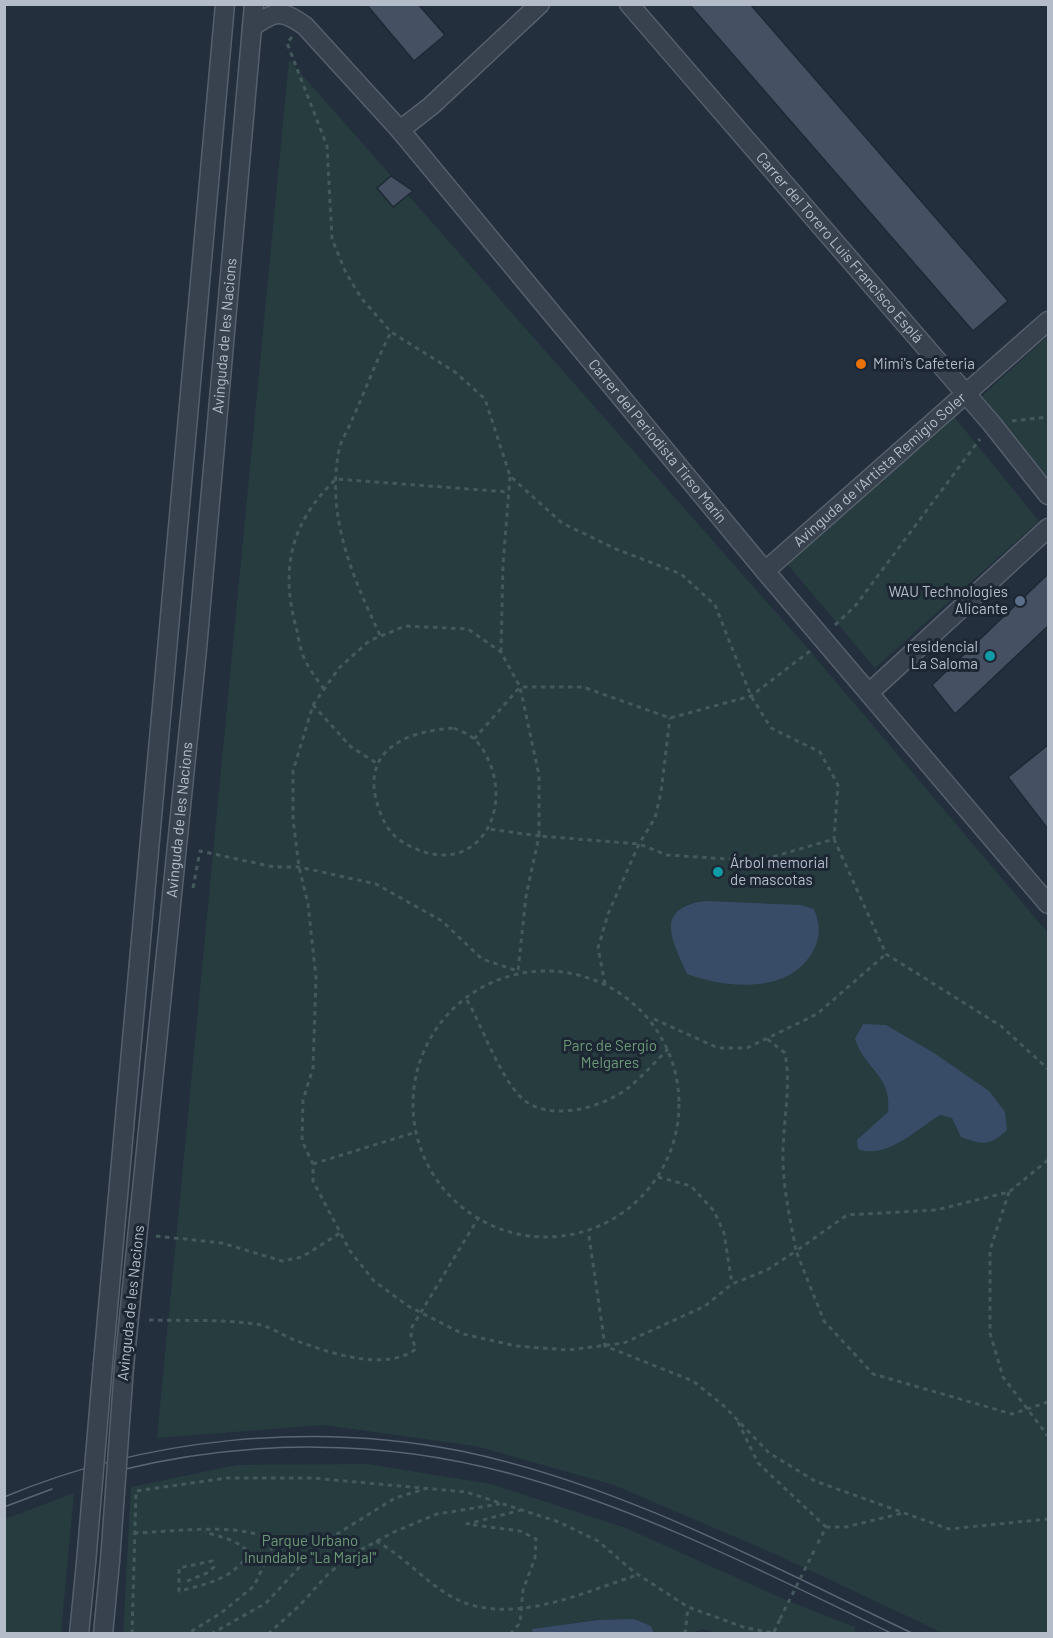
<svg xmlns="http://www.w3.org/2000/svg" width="1053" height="1638" font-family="Barlow,sans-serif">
<rect width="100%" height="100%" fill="#242f3e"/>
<!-- green -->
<g fill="#263c3f">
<polygon points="289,60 810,651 1048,933 1048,1633 943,1633 775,1554 614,1485 475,1446 323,1425 157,1438"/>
<polygon points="1048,336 1048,480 982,396"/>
<polygon points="951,413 1039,521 875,668 787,564"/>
<polygon points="368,1464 491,1484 626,1528 788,1601 855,1627 855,1634 719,1634 702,1629 693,1633 654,1634 651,1626 634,1619 598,1620 532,1629 533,1634 123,1634 131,1487 236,1465"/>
<polygon points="74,1493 61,1633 5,1633 5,1519"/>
</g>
<!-- water -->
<g fill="#394c67">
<path d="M706,901L800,905L814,909C821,927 821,939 810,956C785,994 725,988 687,974C672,940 653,908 706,901Z"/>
<path d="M863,1024L886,1025L934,1053L989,1091L1005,1112L1007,1130C990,1146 983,1145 961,1137L952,1118L940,1115C917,1129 886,1160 858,1149L857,1140L888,1112C892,1075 865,1070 855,1039Z"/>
<polygon points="634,1619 651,1626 654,1633 533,1634 532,1629 598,1620"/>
</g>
<!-- building -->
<g fill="#455162" stroke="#1f2835" stroke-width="1.5">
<polygon points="366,4 418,4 445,35 414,61"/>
<polygon points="689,4 750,4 1008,301 973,331"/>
<polygon points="391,176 413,191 393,207 377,188"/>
<polygon points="1048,574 1048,626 955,714 932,685"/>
<polygon points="1048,745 1048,829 1008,777"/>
</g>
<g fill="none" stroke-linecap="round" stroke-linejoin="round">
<defs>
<g id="minor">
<path id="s1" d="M629,4L992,424L1048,495"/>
<path id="s2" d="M252,27C275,11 281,9 305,26L400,130L765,571L1048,904"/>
<polyline points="400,130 431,106 540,4"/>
<path id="s3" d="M765,571L1048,321"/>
<polyline points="870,692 1048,528"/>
<polyline points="103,1363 225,4"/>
<path id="s4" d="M124,1367L197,649L254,4"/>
<polyline points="79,1634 86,1563"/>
<polyline points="103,1634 110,1561"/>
</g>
</defs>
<!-- minor casing -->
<use href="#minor" stroke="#565f6c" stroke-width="21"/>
<!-- path -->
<g stroke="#44595c" stroke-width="3" stroke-dasharray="4.5 4.5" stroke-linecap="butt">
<polyline points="292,37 287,43 327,146 332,239 346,273 362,299 391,332 455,372 485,399 510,476 562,523 616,549 681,574 715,605 751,696 771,728 820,752 838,785 834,839"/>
<polyline points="1012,421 1048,417"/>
<polyline points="835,625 856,605 980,439"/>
<path d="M380,635C352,576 326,516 339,450C341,440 348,430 352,420C365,391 376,361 391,332"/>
<polyline points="810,651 751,696 670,718 583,687 520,687 539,775 539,836 639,844 667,855 758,861 834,839 886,954 1001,1026 1048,1069"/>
<polyline points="501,652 503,564 510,477"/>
<path d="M324,689C318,681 311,672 306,662C300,652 299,638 296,627C280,568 291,522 336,479L509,492"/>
<polyline points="313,705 351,747 378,764"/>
<path d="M454,728C460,731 469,734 474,739C482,746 487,756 491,766C510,820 472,875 414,848C395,840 385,828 379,809C358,751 405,731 454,728Z"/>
<path d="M474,739L520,687L501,652L468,629L405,626L369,641L339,668L313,705L293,771V819L299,867L308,904L316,978L313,1068L303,1100L302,1141L313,1164V1181L350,1251L374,1281L408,1306L463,1334L516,1346L568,1350L624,1343L705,1306L732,1284L767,1270L796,1251C790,1217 782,1185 783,1150C784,1116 791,1087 785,1053L766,1038"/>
<polyline points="193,888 200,851 274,867 299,867 376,884 442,921 482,959 518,971 526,896 539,836 489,829"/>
<circle cx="546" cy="1104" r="133"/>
<polyline points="605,984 598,948 608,914 639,844 655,818 661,792 670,718"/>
<path d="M467,1000C484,1030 495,1066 517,1093C542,1125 601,1109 628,1088C642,1077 655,1062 668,1049"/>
<polyline points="654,1019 718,1048 747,1048 817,1014 886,954"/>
<polyline points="1048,1160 1009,1192 936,1210 847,1215 796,1251 824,1321 873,1374 1012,1414 1048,1402"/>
<polyline points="313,1164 413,1133"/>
<polyline points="658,1177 691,1186 714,1211 724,1233 732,1284"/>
<polyline points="1009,1192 990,1250 990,1333 1003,1377 1048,1436"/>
<polyline points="156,1236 222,1243 282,1261 302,1257 340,1233"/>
<polyline points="589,1236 605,1346 693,1381 724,1406 769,1453 815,1481 949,1529 1048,1519"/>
<path d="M149,1320C184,1321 220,1319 255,1324C269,1325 283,1336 297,1341C330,1353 385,1372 416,1349L411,1336L412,1327L479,1217"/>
<polyline points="738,1422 758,1463 826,1527 816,1547"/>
<polyline points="826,1527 846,1527 903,1513"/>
<path d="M134,1533C172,1532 235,1522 269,1539L272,1548L254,1586L221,1613L187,1634"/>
<path d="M376,1541C405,1557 426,1583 454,1598C510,1627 582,1593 637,1575"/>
<path d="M187,1581L207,1573L214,1567L212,1561L179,1568V1591C207,1584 233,1579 249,1553C239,1540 220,1537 205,1532"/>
<polyline points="774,1632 780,1619"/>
<polyline points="132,1634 136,1491 227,1478 312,1478 466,1492 559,1522 598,1541 634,1572 688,1607 746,1628 779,1634"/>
<polyline points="211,1634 266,1603 321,1544 395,1498 425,1489"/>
<polyline points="268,1634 300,1605 329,1573 353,1554 392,1533 437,1514 500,1504"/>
<polyline points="510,1634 520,1623 523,1590 535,1558 536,1539 520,1531 467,1524 521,1510"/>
<polyline points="685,1634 688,1607"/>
</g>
<!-- minor -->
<use href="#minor" stroke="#38414e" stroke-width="18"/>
<!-- tram -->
<g stroke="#5a6575" stroke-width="1.5">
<path d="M121,1470C247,1439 383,1439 508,1473C642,1509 768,1574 893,1634"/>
<path d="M4,1497C145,1438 312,1421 461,1451C621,1484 768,1565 914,1634"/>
<polyline points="4,1507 52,1489"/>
</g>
<defs>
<g id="minor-bridge">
<polyline points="110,1561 124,1367"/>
<polyline points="86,1563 103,1363"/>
</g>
</defs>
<!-- minor-bridge casing -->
<use href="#minor-bridge" stroke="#565f6c" stroke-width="21" stroke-linecap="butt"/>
<!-- path-bridge -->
<polyline stroke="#44595c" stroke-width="3" stroke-dasharray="4.5 4.5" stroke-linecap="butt" points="780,1619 816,1547"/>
<!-- minor-bridge -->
<use href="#minor-bridge" stroke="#38414e" stroke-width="18"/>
</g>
<!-- markers -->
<circle fill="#e8710a" stroke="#1d2633" stroke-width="2" cx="861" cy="364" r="6"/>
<circle fill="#5c6f8a" stroke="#1d2633" stroke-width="2" cx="1020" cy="601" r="6"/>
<g fill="#0f9aa8" stroke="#1d2633" stroke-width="2">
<circle cx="990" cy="656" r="6"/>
<circle cx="718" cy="872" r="6"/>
</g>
<g text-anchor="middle" stroke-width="6" stroke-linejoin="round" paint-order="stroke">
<!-- street labels -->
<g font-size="15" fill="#b4bcc9" stroke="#1d2633">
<text dy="5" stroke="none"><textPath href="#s1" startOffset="322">Carrer del Torero Luis Francisco Esplá</textPath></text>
<text dy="5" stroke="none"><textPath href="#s4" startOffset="1036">Avinguda de les Nacions</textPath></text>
<text dy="5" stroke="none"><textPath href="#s2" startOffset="604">Carrer del Periodista Tirso Marín</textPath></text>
<text dy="5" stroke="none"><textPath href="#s3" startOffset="153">Avinguda de l'Artista Remigio Soler</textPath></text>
<text dy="5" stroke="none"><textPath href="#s4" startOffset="550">Avinguda de les Nacions</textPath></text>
<text transform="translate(131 1303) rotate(-84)" y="5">Avinguda de les Nacions</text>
</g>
<!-- poi labels -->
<g font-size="15" fill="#b4bcc9" stroke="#1d2633" text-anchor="start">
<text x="873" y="369">Mimi's Cafeteria</text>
<text x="1008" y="597" text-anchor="end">WAU Technologies<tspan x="1008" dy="17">Alicante</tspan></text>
<text x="978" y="652" text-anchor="end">residencial<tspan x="978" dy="17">La Saloma</tspan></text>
<text x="730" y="868">Árbol memorial<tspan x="730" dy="17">de mascotas</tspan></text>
</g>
<!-- park labels -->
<g font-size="15" fill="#6b9a76" stroke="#1d2633">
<text x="610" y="1051">Parc de Sergio<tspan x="610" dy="17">Melgares</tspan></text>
<text x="310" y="1546">Parque Urbano<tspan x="310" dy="17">Inundable "La Marjal"</tspan></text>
</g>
</g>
<!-- border -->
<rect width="1053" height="1638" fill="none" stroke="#b4bcc9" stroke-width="12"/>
</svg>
